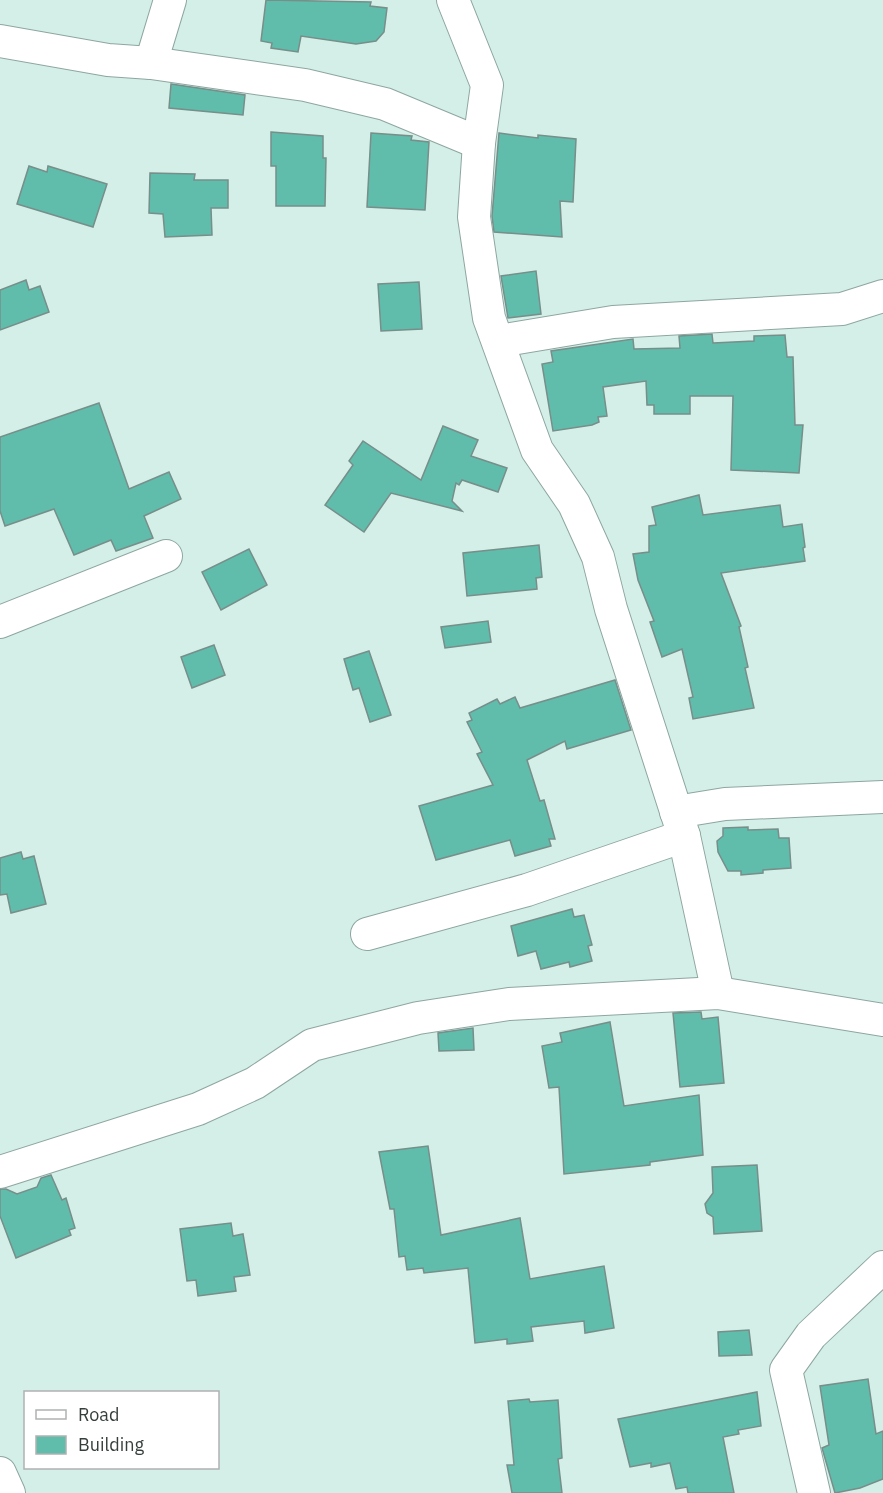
<svg xmlns="http://www.w3.org/2000/svg" width="883" height="1493" font-family="'IBM Plex Sans',sans-serif">
<rect width="100%" height="100%" fill="#d4eee8"/>
<!-- building -->
<g fill="#60bdac" stroke="#778e89" stroke-width="1.5">
<polygon points="266,0 371,2 370,6 387,8 384,32 376,41 356,44 301,36 298,52 271,48 272,43 261,41"/>
<polygon points="171,84 245,95 243,115 169,108"/>
<polygon points="271,132 323,136 323,158 326,158 325,206 276,206 276,166 271,166"/>
<polygon points="371,133 412,136 411,140 429,142 425,210 367,207"/>
<polygon points="499,133 538,138 538,135 576,139 573,202 560,201 562,237 494,232 492,216"/>
<polygon points="29,166 47,172 48,166 107,184 93,227 17,204"/>
<polygon points="150,173 195,174 194,180 228,180 228,208 211,208 212,235 165,237 163,214 149,213"/>
<polygon points="536,271 541,314 508,318 501,276"/>
<polygon points="26,280 29,290 40,286 49,312 0,330 0,290"/>
<polygon points="419,282 422,329 381,331 378,284"/>
<polygon points="712,334 713,343 754,341 754,336 785,335 787,357 793,357 795,425 803,425 799,473 731,470 733,396 690,396 690,414 654,414 654,405 647,405 646,381 603,387 607,416 598,417 599,422 592,425 553,431 542,364 553,362 551,351 633,339 634,349 680,348 679,336"/>
<polygon points="99,403 129,489 169,472 181,499 144,516 153,538 116,551 111,540 74,555 54,509 5,526 0,511 0,437"/>
<polygon points="443,426 478,440 471,456 507,468 498,492 462,480 459,485 456,483 452,501 462,511 391,493 364,532 325,505 353,465 349,461 363,441 421,480"/>
<polygon points="699,495 703,515 780,505 783,527 802,524 805,547 803,548 805,561 721,573 741,626 739,627 748,667 745,668 754,708 693,719 689,698 693,697 682,649 662,657 650,622 654,621 638,580 633,554 649,552 649,526 656,525 652,507"/>
<polygon points="539,545 542,577 536,578 537,589 467,596 463,553"/>
<polygon points="249,549 267,585 221,610 202,572"/>
<polygon points="488,621 491,642 445,648 441,627"/>
<polygon points="214,645 225,675 192,688 181,657"/>
<polygon points="369,651 391,715 370,722 359,688 353,690 344,659"/>
<polygon points="615,680 631,730 567,749 565,741 527,760 540,801 544,800 555,839 549,839 551,846 515,856 510,840 436,860 419,806 493,785 477,754 482,752 467,722 472,720 469,713 497,699 500,704 515,697 520,708"/>
<polygon points="748,827 748,830 778,829 779,838 789,838 791,868 763,870 763,873 741,875 741,871 728,871 718,852 717,841 723,836 723,828"/>
<polygon points="21,852 23,859 34,856 46,904 11,913 7,894 0,895 0,858"/>
<polygon points="572,909 574,917 584,915 592,945 588,946 592,961 570,967 569,962 541,969 536,951 518,956 511,926"/>
<polygon points="701,1012 702,1019 718,1017 724,1083 680,1087 673,1013"/>
<polygon points="610,1022 624,1106 699,1095 703,1155 650,1162 650,1165 564,1174 559,1087 549,1088 542,1046 562,1042 560,1033"/>
<polygon points="473,1028 474,1050 439,1051 438,1033"/>
<polygon points="428,1146 441,1235 520,1218 530,1279 604,1266 614,1328 585,1333 584,1321 531,1327 533,1341 507,1344 507,1339 475,1343 468,1268 424,1273 423,1268 407,1270 405,1256 399,1257 394,1209 390,1209 379,1152"/>
<polygon points="757,1165 762,1231 714,1234 713,1217 707,1213 705,1204 713,1193 712,1167"/>
<polygon points="51,1175 62,1200 66,1198 75,1228 69,1230 71,1235 16,1258 0,1216 0,1189 6,1189 17,1194 37,1187 41,1178"/>
<polygon points="231,1223 233,1236 243,1234 250,1275 234,1277 236,1291 198,1296 196,1280 187,1281 180,1229"/>
<polygon points="749,1330 752,1355 719,1356 718,1332"/>
<polygon points="868,1379 876,1434 883,1431 883,1479 860,1488 835,1493 822,1448 829,1445 820,1386"/>
<polygon points="757,1392 761,1426 738,1430 739,1434 723,1437 734,1493 688,1493 687,1487 676,1489 670,1463 651,1467 651,1463 630,1467 618,1419"/>
<polygon points="529,1399 530,1402 558,1400 562,1458 558,1459 562,1493 512,1493 507,1465 514,1465 508,1401"/>
</g>
<g fill="none" stroke-linecap="round" stroke-linejoin="round">
<defs>
<g id="street">
<polyline points="453,0 487,85 479,143 474,217 489,318 537,450 574,504 598,557 611,609 684,836 718,993"/>
<polyline points="0,41 108,60 151,63 305,85 385,104 479,143"/>
<polyline points="151,63 170,0"/>
<polyline points="499,341 613,322 842,309 883,296"/>
<polyline points="0,622 166,556"/>
<polyline points="676,812 725,804 883,797"/>
<polyline points="367,934 527,890 684,836"/>
<polyline points="0,1172 198,1109 255,1083 312,1045 418,1018 509,1004 718,993 883,1020"/>
<polyline points="0,1473 9,1493"/>
<polyline points="814,1493 786,1370 811,1335 883,1267"/>
</g>
</defs>
<!-- street casing -->
<use href="#street" stroke="#8ea6a0" stroke-width="34"/>
<!-- street -->
<use href="#street" stroke="#fff" stroke-width="32"/>
</g>
<!-- legend -->
<rect x="24" y="1391" width="195" height="78" fill="#ffffff" stroke="#aeb2b1" stroke-width="1.5"/>
<rect x="36" y="1410" width="30" height="9" fill="#ffffff" stroke="#aeb2b1" stroke-width="1.5"/>
<text x="78" y="1421" font-size="18" fill="#353f3c">Road</text>
<rect x="36" y="1436" width="30" height="18" fill="#60bdac" stroke="#aeb2b1" stroke-width="1.5"/>
<text x="78" y="1451" font-size="18" fill="#353f3c">Building</text>
</svg>
